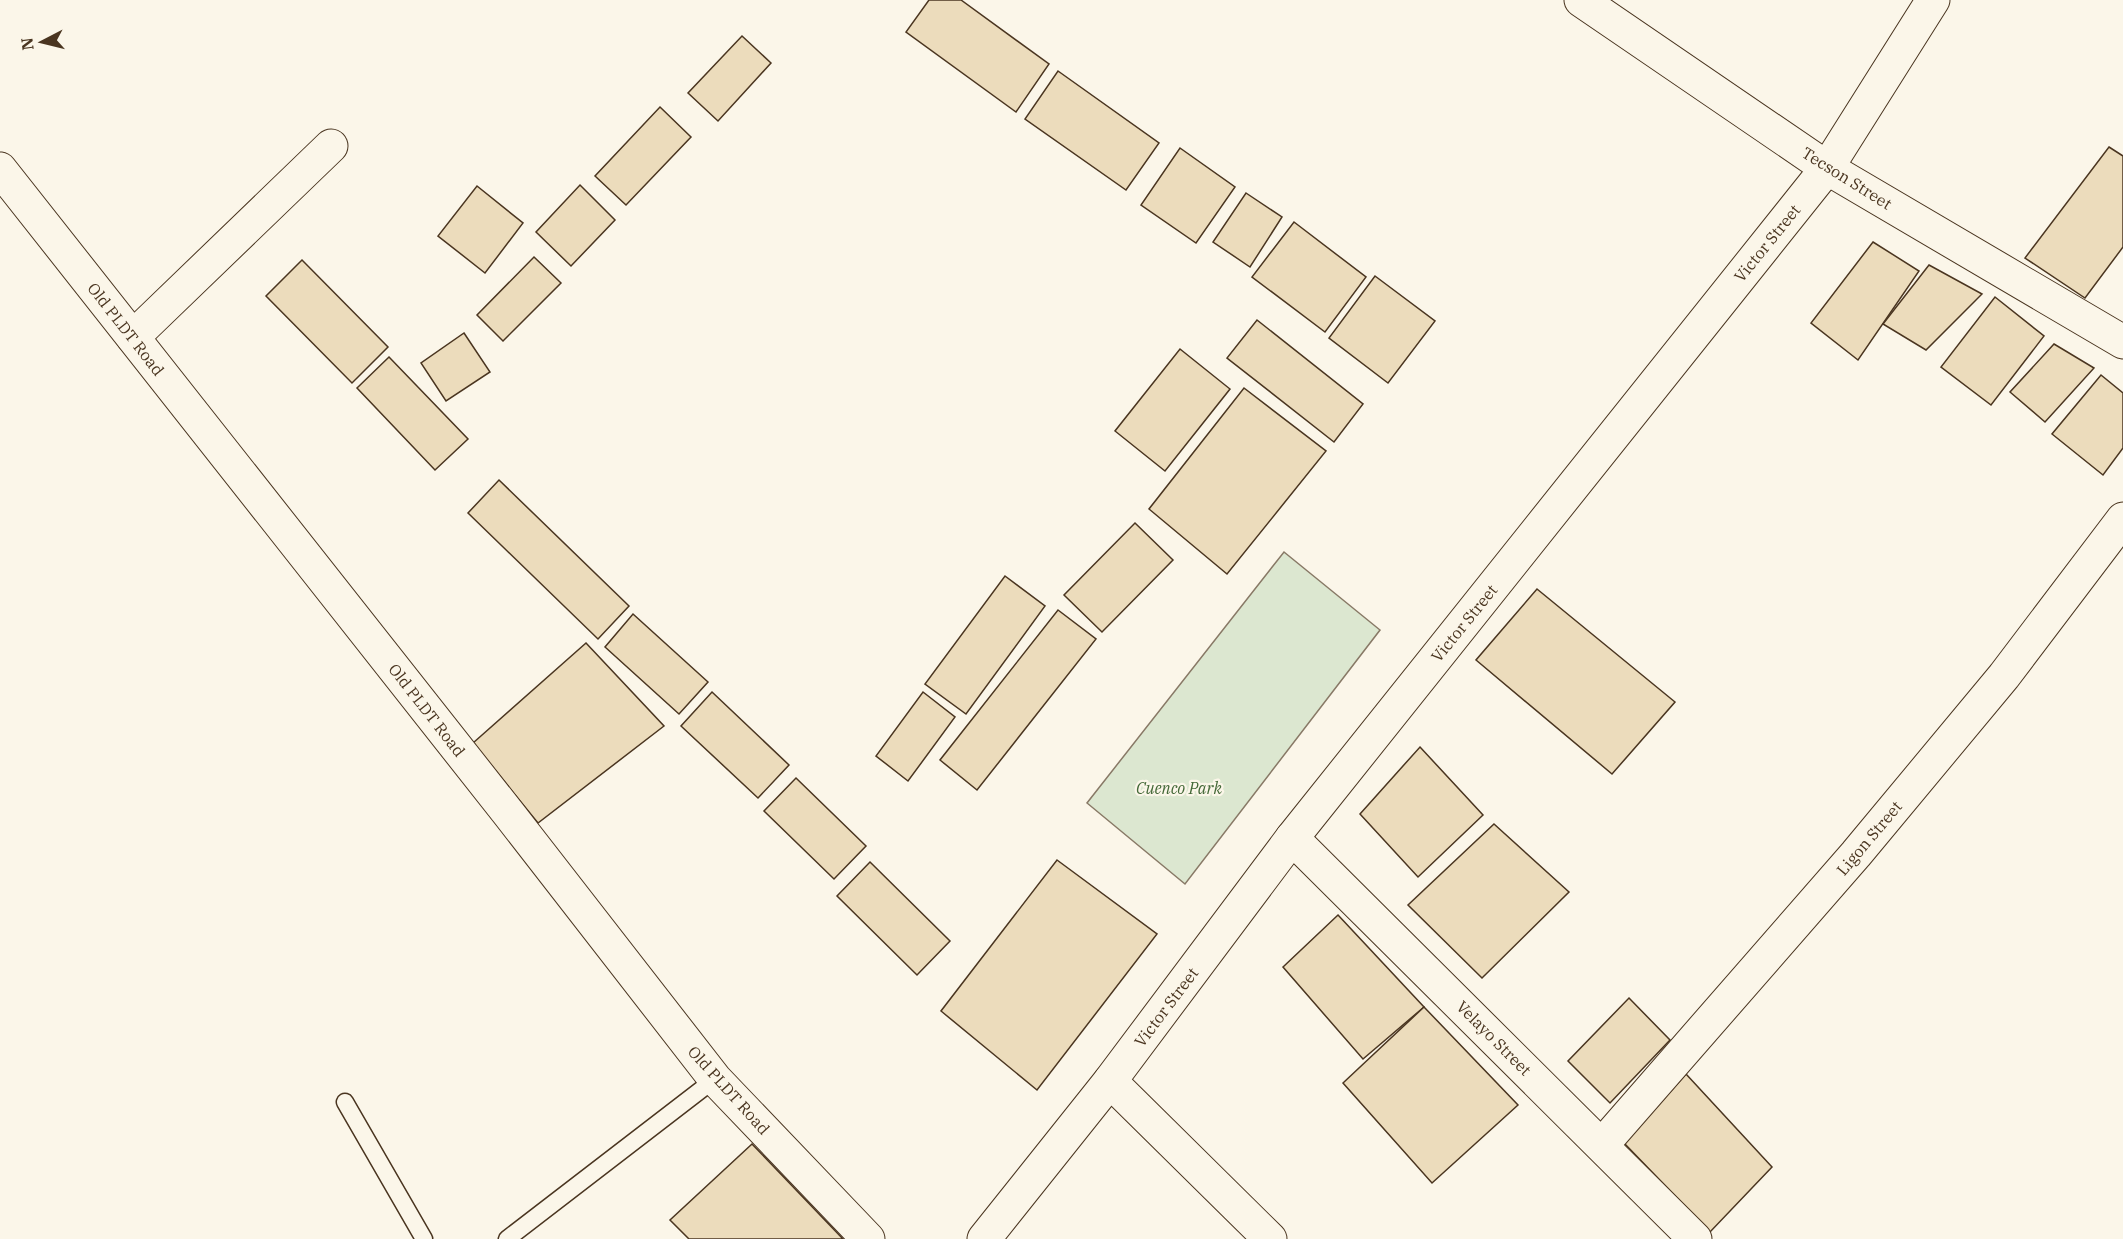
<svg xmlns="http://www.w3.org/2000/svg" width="2123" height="1239" font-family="'IBM Plex Serif',serif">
<rect width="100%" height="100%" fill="#fbf6e9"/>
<!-- green -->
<polygon fill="#dce7d0" stroke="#887966" stroke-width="1.5" points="1284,552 1380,630 1185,884 1087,803"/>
<!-- building -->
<g fill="#ecdcbc" stroke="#4a3520" stroke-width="1.5">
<polygon points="929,0 961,0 1049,64 1016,112 906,32"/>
<polygon points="742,36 771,63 718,121 688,93"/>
<polygon points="1058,71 1159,143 1126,190 1025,119"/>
<polygon points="660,107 691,137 626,205 595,176"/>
<polygon points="2109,147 2123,156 2123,247 2085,298 2025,258"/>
<polygon points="1180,148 1235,187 1196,243 1141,205"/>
<polygon points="580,185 615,220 571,266 536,232"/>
<polygon points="477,186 523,223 485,273 438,236"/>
<polygon points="1246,193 1282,217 1250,267 1213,242"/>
<polygon points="1294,222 1366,277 1325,332 1252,277"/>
<polygon points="1873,242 1919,271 1858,360 1811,323"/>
<polygon points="534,257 561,283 503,341 477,315"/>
<polygon points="302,260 388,347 352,383 266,296"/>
<polygon points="1929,265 1982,294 1926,350 1883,324"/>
<polygon points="1375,276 1435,321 1388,383 1329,338"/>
<polygon points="1995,297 2044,336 1991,405 1941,367"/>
<polygon points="1257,320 1363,404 1334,442 1227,358"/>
<polygon points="464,333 490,372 446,401 421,363"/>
<polygon points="2054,344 2094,368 2045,422 2010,392"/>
<polygon points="1180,349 1230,389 1165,471 1115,431"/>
<polygon points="389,357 468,439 435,470 357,388"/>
<polygon points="2101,375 2123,393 2123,448 2103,475 2052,434"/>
<polygon points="1244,388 1326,451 1227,574 1149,509"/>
<polygon points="499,480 629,606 598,639 468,513"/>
<polygon points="1135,523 1173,560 1102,632 1064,595"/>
<polygon points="1005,576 1045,606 966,714 925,684"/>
<polygon points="1537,589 1675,702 1612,774 1476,660"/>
<polygon points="1058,610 1096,639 977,790 940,760"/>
<polygon points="633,614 708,682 679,714 605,647"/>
<polygon points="586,643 664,726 538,823 473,743"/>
<polygon points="712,692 789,765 758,798 681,726"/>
<polygon points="923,692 955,717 908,781 876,756"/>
<polygon points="1420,747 1483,815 1418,877 1360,814"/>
<polygon points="796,778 866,846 834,879 764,811"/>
<polygon points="1494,824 1569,892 1482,978 1408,905"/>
<polygon points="1057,860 1157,934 1037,1090 941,1011"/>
<polygon points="870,862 950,941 917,975 837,896"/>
<polygon points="1338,915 1424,1007 1363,1059 1283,967"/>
<polygon points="1629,998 1670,1040 1610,1103 1568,1061"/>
<polygon points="1424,1007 1518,1105 1432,1183 1343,1083"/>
<polygon points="1686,1074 1772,1167 1710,1232 1624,1143"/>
<polygon points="752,1144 843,1239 689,1239 670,1220"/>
</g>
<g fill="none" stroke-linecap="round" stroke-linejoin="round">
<defs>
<g id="lane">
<polyline points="345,1102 424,1239"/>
<polyline points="507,1239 715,1079"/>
</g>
<g id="street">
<polyline points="0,169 509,814 715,1079 868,1239"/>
<polyline points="133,337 331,146"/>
<polyline points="1292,838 1695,1239"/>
<polyline points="1110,1081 1270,1239"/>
<polyline points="1602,1145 1856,854 2004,676 2123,519"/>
</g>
<g id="secondary">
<polyline points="1581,0 1827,168 2123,342"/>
<polyline points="984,1239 1110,1081 1292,838 1827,168 1933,0"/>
</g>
</defs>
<!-- lane casing -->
<use href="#lane" stroke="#4a3520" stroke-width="19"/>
<!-- street casing -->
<use href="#street" stroke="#4a3520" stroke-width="35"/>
<!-- secondary casing -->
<use href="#secondary" stroke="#4a3520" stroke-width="35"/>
<!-- lane -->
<use href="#lane" stroke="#fbf6e9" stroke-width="16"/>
<!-- street -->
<use href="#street" stroke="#fbf6e9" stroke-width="33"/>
<!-- secondary -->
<use href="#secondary" stroke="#fbf6e9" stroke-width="33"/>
</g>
<g text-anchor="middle" stroke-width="4.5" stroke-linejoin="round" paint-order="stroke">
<!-- street labels -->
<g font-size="16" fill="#4a3520" stroke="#fbf6e9">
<text transform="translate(1847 178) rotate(32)" y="6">Tecson Street</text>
<text transform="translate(1767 243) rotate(-51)" y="6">Victor Street</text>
<text transform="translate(126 329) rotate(52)" y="6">Old PLDT Road</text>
<text transform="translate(1464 623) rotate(-51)" y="6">Victor Street</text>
<text transform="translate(427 710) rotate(52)" y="6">Old PLDT Road</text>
<text transform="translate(1869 838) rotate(-50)" y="6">Ligon Street</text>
<text transform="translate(1166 1007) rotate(-53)" y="6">Victor Street</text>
<text transform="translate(1494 1038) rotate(45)" y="6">Velayo Street</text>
<text transform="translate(729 1090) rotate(48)" y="6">Old PLDT Road</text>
</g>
<!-- park labels -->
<g font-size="16" font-style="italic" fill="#436837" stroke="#fbf6e9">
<text x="1179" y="794">Cuenco Park</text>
</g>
</g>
<!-- north arrow -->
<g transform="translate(42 42) rotate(263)" stroke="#fbf6e9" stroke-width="4.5" paint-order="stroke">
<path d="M0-4.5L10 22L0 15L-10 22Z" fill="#4a3520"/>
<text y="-9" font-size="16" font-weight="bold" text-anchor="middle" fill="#4a3520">N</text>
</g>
</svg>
